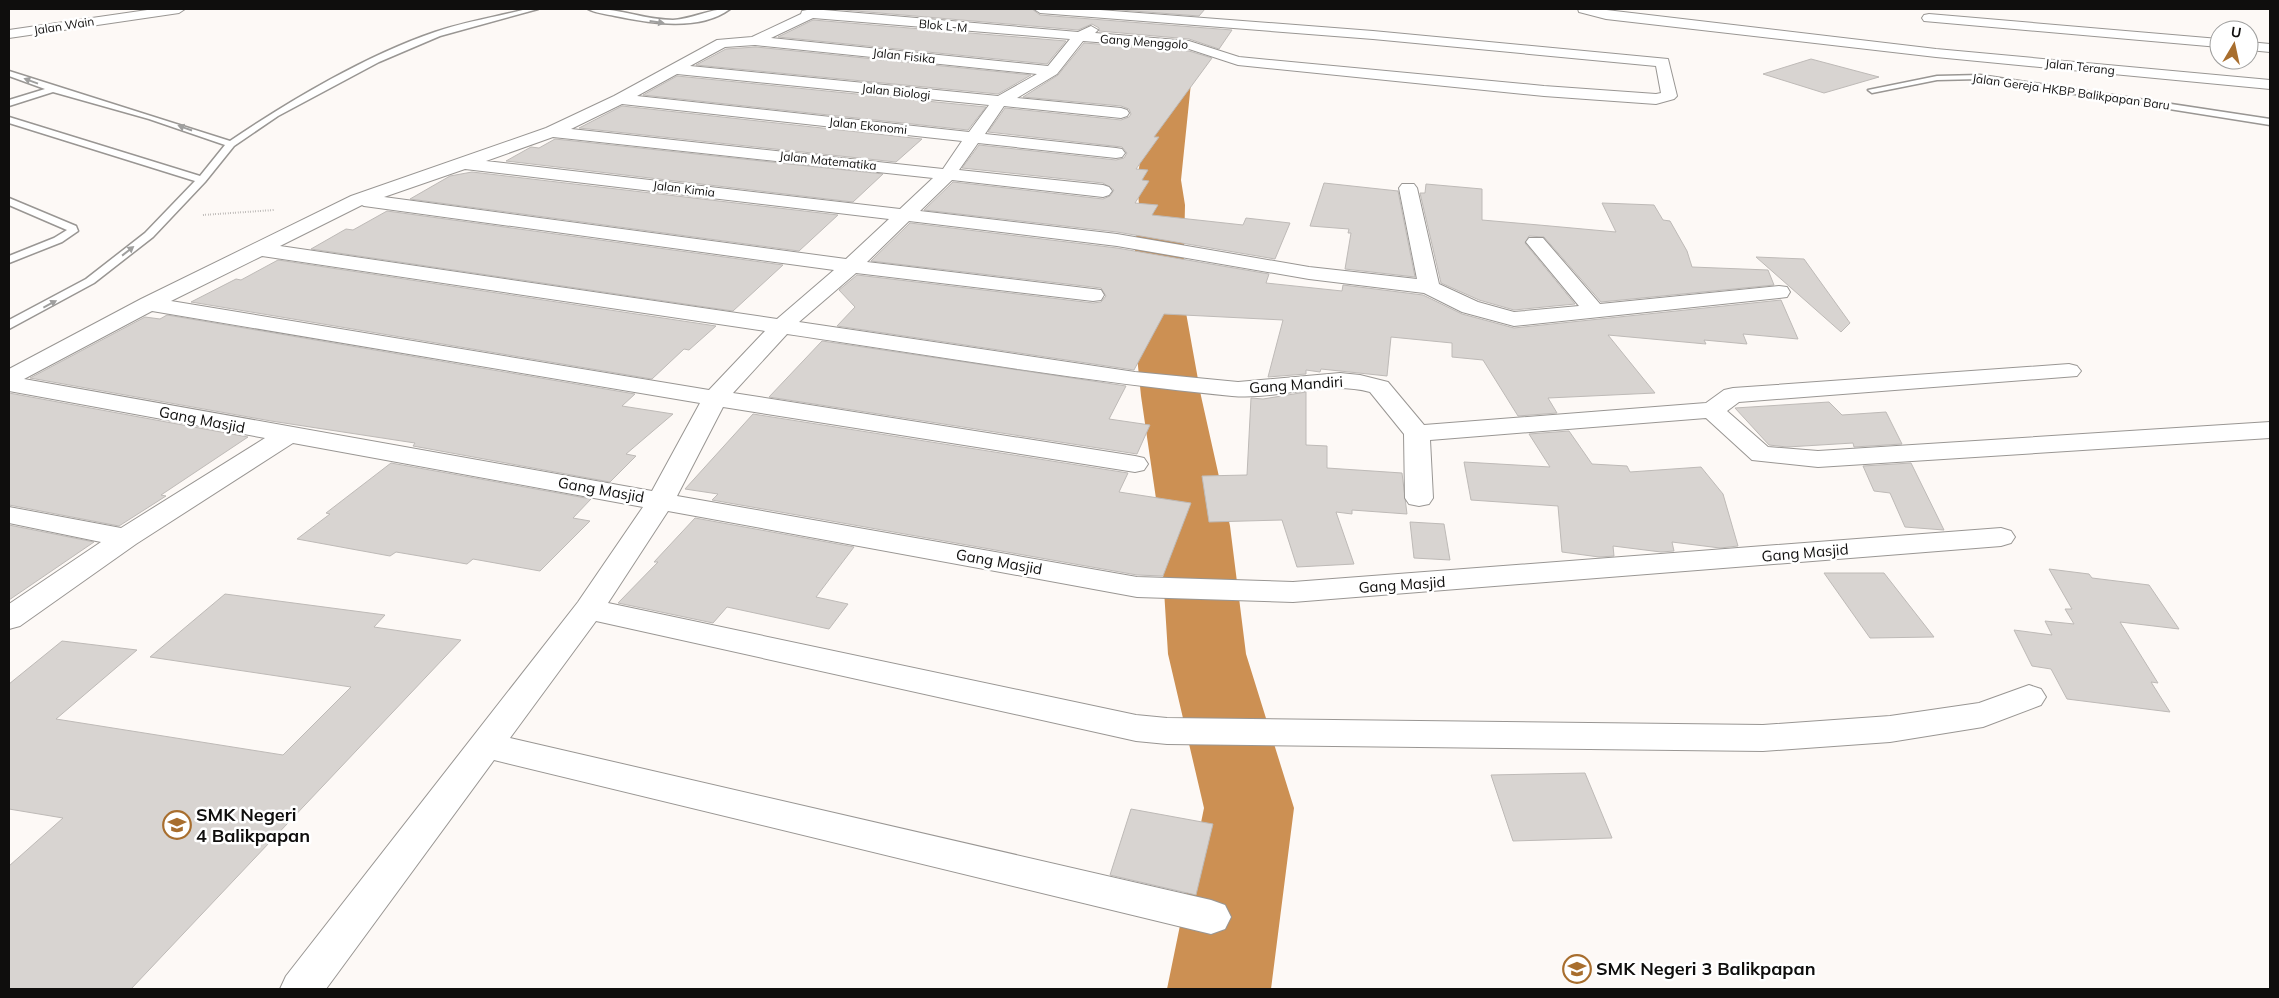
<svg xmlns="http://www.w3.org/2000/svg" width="2279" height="998" font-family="Mulish,sans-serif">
<rect width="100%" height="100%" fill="#fdf9f6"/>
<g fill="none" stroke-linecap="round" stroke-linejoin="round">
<!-- river -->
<polygon fill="#cc9053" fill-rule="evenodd" points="1172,72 1185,75 1191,83 1181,180 1185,205 1183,296 1201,396 1230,526 1246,654 1294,808 1271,989 1167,989 1204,808 1168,654 1160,526 1141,396 1131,296 1139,205 1137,180 1153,83 1159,75"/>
</g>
<!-- building -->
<g fill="#d8d4d1" stroke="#bebab7">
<polygon points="833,9 1032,9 1040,15 1232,30 1219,49 1189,39 1099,31 1099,28 1092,24 1078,30"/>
<polygon points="1108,9 1205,9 1199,16"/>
<polygon points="813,20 1066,41 1047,64 778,37"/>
<polygon points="1084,43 1189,51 1212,58 1154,137 1159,137 1136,169 1148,170 1142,180 1149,181 1135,203 1158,205 1152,215 1243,225 1246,218 1290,223 1275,259 1117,232 924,210 953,182 1103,199 1110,196 1114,190 1103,183 962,168 979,145 1116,160 1124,158 1127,153 1122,147 988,132 1005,108 1121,120 1129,117 1131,114 1129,109 1121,106 1023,97 1058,75"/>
<polygon points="756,47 1031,75 998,94 696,65 726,49"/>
<polygon points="1811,59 1879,77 1824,93 1763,74"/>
<polygon points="677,76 986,107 968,130 643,95"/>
<polygon points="622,106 922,139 896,162 579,128"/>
<polygon points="555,139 883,174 853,202 506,161 531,147 539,148"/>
<polygon points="472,172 838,215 799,251 410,199 450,176"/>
<polygon points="1324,183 1398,191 1415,277 1345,269 1351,233 1348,233 1349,229 1310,226"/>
<polygon points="1426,184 1482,189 1482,220 1539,225 1616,232 1602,203 1654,205 1663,220 1670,221 1687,251 1692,267 1768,270 1774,285 1601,302 1544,237 1529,236 1525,243 1575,304 1514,310 1479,300 1441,283 1420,193 1425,193"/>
<polygon points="387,211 783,265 733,311 311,249 346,229 353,230"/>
<polygon points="910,223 1117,248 1269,274 1266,283 1342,291 1343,285 1423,295 1462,314 1514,328 1781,300 1798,339 1743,334 1747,344 1704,340 1706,344 1608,335 1655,393 1548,398 1557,413 1518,416 1483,360 1452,357 1452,343 1391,337 1387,376 1321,369 1320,372 1306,370 1306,374 1268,377 1283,320 1164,314 1134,370 837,326 855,307 839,290 857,275 1093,303 1101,302 1106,296 1101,288 871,261"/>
<polygon points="1756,257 1804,259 1850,323 1841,332"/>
<polygon points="278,260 716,326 689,350 684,349 652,379 191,302 236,279 241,280"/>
<polygon points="167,315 635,394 622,406 673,414 626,454 636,456 610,482 413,446 415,443 271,421 30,378 145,317 160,319"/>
<polygon points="822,341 1126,386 1109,419 1150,425 1137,454 769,397"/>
<polygon points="1306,392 1306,445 1327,446 1327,468 1402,473 1407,514 1352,510 1352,514 1336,512 1354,564 1297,567 1282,520 1209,522 1202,476 1247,475 1251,398 1263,399"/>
<polygon points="9,393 248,437 161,495 166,496 119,526 9,505"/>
<polygon points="1829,402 1842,415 1886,412 1902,444 1854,447 1853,443 1787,447 1769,445 1735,408"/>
<polygon points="753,414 1128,473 1119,492 1191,503 1163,576 1137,575 712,500 718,494 685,489"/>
<polygon points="1569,431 1592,464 1627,466 1630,472 1701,467 1723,494 1738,546 1720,548 1672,542 1674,551 1661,552 1613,546 1614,556 1599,557 1562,552 1558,506 1471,500 1464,462 1550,467 1529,434"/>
<polygon points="391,463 591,499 573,518 590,521 540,571 473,559 467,564 396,552 390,556 297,539 330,514 326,513"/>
<polygon points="1911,463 1944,530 1905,527 1890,493 1874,491 1863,466"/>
<polygon points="695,518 854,547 816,597 848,604 829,629 727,607 713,623 618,603 658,562 654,562"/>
<polygon points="1410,522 1444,524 1450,560 1414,558"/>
<polygon points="9,525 94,542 9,600"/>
<polygon points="2049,569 2089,574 2092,578 2149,585 2179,629 2120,622 2158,683 2151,682 2170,712 2067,699 2051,669 2032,666 2014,630 2052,635 2045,621 2074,624 2065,609 2072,609"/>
<polygon points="1824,573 1884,573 1934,637 1870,638"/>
<polygon points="225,594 385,615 374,627 461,640 131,989 9,989 9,866 63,818 9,809 9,684 62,641 137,650 56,719 283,755 351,687 150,657"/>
<polygon points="1585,773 1612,838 1513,841 1491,775"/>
<polygon points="1131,809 1213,824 1196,895 1110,875"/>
</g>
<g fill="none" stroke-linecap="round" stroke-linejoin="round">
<defs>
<g id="service">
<path d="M527,9H538L440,36L379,62L278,116L234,146L205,182L153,237L94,283L9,329V320L86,279L145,233L195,181L9,123V117L200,176L225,145L149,119L53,92L9,106V100L45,89L9,76V71L230,141C289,101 367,55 435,32C464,22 496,17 527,9Z"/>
<path d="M588,9C616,7 644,20 673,20C692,19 711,8 730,9C699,32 649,23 615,16C606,14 595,13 588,9Z"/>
<polygon points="1980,75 2270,119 2270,125 1980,79 1937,80 1872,93 1868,90 1937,76"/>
<polygon points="9,198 76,226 78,231 62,242 9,263 9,256 54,238 67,230 9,205"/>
</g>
<g id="minor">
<polygon points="154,9 185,9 179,13 9,38 9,30"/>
<path d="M812,9L1078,32L1091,26L1098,30L1095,33L1189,41L1239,57L1544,86L1656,94L1661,93L1656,66L1373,39L1040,13L1034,9H1087L1373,31L1668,59L1677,96L1674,99L1656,104L1544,96L1238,65L1189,49L1083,41L1057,74L1017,98L1121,108L1127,110L1129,113L1127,116L1121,118L1004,106L985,134L1116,148L1122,149L1125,153L1122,157L1116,158L978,143L959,170L1103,185L1109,187L1112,191L1109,195L1103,197L952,180L920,211L1117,234L1309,267L1417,279L1399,188L1402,184H1414L1417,188L1439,284L1478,302L1514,312L1579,306L1526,242L1529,238H1543L1600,304L1779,286L1787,287L1790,292L1787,297L1779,298L1514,326L1462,312L1424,293L1309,279L1117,246L909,221L867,262L1093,289L1101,290L1104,295L1101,300L1093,301L856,273L799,322L1135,372L1238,382L1340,373L1360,375L1388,382L1424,425L1706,403L1724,390L1733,388L2069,364L2077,366L2081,371L2077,376L1739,402L1727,411L1768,447L1818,451L2270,422V438L1818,467L1752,460L1706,418L1430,440L1433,498L1429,504L1419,506L1409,504L1405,498L1404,434L1370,392C1324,380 1278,400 1232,396C1083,381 935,356 787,334L733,393L1135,456L1144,458L1148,464L1144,470L1135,472L723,407L677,496L1137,577L1293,582L2001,528L2011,531L2015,537L2011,543L2001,546L1293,602L1137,597L668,511L608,603L1136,715L1167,718L1763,725L1890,716L1979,703L2029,685L2041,689L2046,697L2041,705L1983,727L1890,742L1763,751L1167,744L1136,741L596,621L510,738L1211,900L1225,905L1231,917L1225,929L1211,934L494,760L326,989H280L286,976L578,602L643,507L293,443L136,544L20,626L9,629V604L101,542L9,523V507L121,528L265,438L9,391V369L141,299L351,196L546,128L614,96L717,40L752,37L801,14L802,11ZM813,18L1070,39L1048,66L771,38ZM755,45L1037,74L998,96L690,66L725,47ZM677,74L989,105L969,132L637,96ZM622,104L962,141L943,169L571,129ZM553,137L933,178L900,209L486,161ZM465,169L889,219L846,259L384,197ZM362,205L364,206L834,270L777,319L280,246ZM262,256L765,331L709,390L171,301ZM152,311L700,403L652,491L24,379Z"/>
<polygon points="1578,9 1598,9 1936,49 2270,80 2270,89 1936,57 1606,19 1579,12"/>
<polygon points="1929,14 2219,39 2219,47 1924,21 1922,18 1924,15"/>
<polygon points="2249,42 2270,44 2270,52 2249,50"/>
</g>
</defs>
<!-- service casing -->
<use href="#service" stroke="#999693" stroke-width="3"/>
<!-- minor casing -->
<use href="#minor" stroke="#999693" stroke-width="2"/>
<!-- path -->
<polyline stroke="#868482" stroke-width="2" stroke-dasharray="0.5 2" stroke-linecap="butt" points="203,215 274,210"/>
<!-- service -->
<use href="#service" fill="#fff" fill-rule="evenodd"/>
<!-- minor -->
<use href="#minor" fill="#fff" fill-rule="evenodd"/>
</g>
<!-- one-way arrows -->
<defs><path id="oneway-solid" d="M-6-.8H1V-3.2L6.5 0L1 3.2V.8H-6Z" transform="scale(1.25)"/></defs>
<g fill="#9f9f9e">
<use href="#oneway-solid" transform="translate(657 22) rotate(8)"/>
<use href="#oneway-solid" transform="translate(31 81) rotate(-160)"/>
<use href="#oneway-solid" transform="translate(185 128) rotate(-161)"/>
<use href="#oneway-solid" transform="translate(128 251) rotate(-38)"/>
<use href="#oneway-solid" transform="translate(50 304) rotate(-28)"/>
</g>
<!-- icons -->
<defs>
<symbol id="school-ring" viewBox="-11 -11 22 22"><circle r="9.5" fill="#fff" stroke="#a86e2e" stroke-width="1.5"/><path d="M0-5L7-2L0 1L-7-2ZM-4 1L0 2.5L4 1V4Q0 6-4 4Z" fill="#a86e2e"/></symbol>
</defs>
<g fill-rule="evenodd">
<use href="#school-ring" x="161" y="809" width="32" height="32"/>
<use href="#school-ring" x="1561" y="953" width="32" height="32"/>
</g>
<g text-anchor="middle" stroke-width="5" stroke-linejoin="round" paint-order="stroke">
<!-- far-street labels -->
<g font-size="12" fill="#0f0e0d" stroke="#fff">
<text transform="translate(64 26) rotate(-9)" y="4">Jalan Wain</text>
<text transform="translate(943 26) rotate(5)" y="4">Blok L-M</text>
<text transform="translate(1144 42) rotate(4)" y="4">Gang Menggolo</text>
<text transform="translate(904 56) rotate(6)" y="4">Jalan Fisika</text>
<text transform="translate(2080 67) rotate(6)" y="4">Jalan Terang</text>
<text transform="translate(896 92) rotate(6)" y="4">Jalan Biologi</text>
<text transform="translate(2071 92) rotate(8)" y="4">Jalan Gereja HKBP Balikpapan Baru</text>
<text transform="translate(868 126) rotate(6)" y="4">Jalan Ekonomi</text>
<text transform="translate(828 161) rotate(6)" y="4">Jalan Matematika</text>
<text transform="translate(684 189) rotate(7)" y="4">Jalan Kimia</text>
</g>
<!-- street labels -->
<g font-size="15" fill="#0f0e0d" stroke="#fff">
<text transform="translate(1296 385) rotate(-4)" y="5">Gang Mandiri</text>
<text transform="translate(202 420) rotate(11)" y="5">Gang Masjid</text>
<text transform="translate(601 490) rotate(10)" y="5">Gang Masjid</text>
<text transform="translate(1805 553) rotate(-5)" y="5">Gang Masjid</text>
<text transform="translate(999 562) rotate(10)" y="5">Gang Masjid</text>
<text transform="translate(1402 585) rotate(-4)" y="5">Gang Masjid</text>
</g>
<!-- near-poi labels -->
<g font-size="18" font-weight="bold" fill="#0f0e0d" stroke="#fff" text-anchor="start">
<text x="196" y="821">SMK Negeri<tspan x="196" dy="21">4 Balikpapan</tspan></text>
<text x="1596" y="975">SMK Negeri 3 Balikpapan</text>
</g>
</g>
<!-- border -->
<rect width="2279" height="998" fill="none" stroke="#0f0e0d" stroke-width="20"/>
<!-- north arrow -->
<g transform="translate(2234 45) rotate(9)"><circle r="24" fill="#ffffff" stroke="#9f9f9e"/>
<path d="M0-4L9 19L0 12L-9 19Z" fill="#a86e2e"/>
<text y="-8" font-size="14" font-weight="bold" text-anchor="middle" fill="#0f0e0d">U</text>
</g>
</svg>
